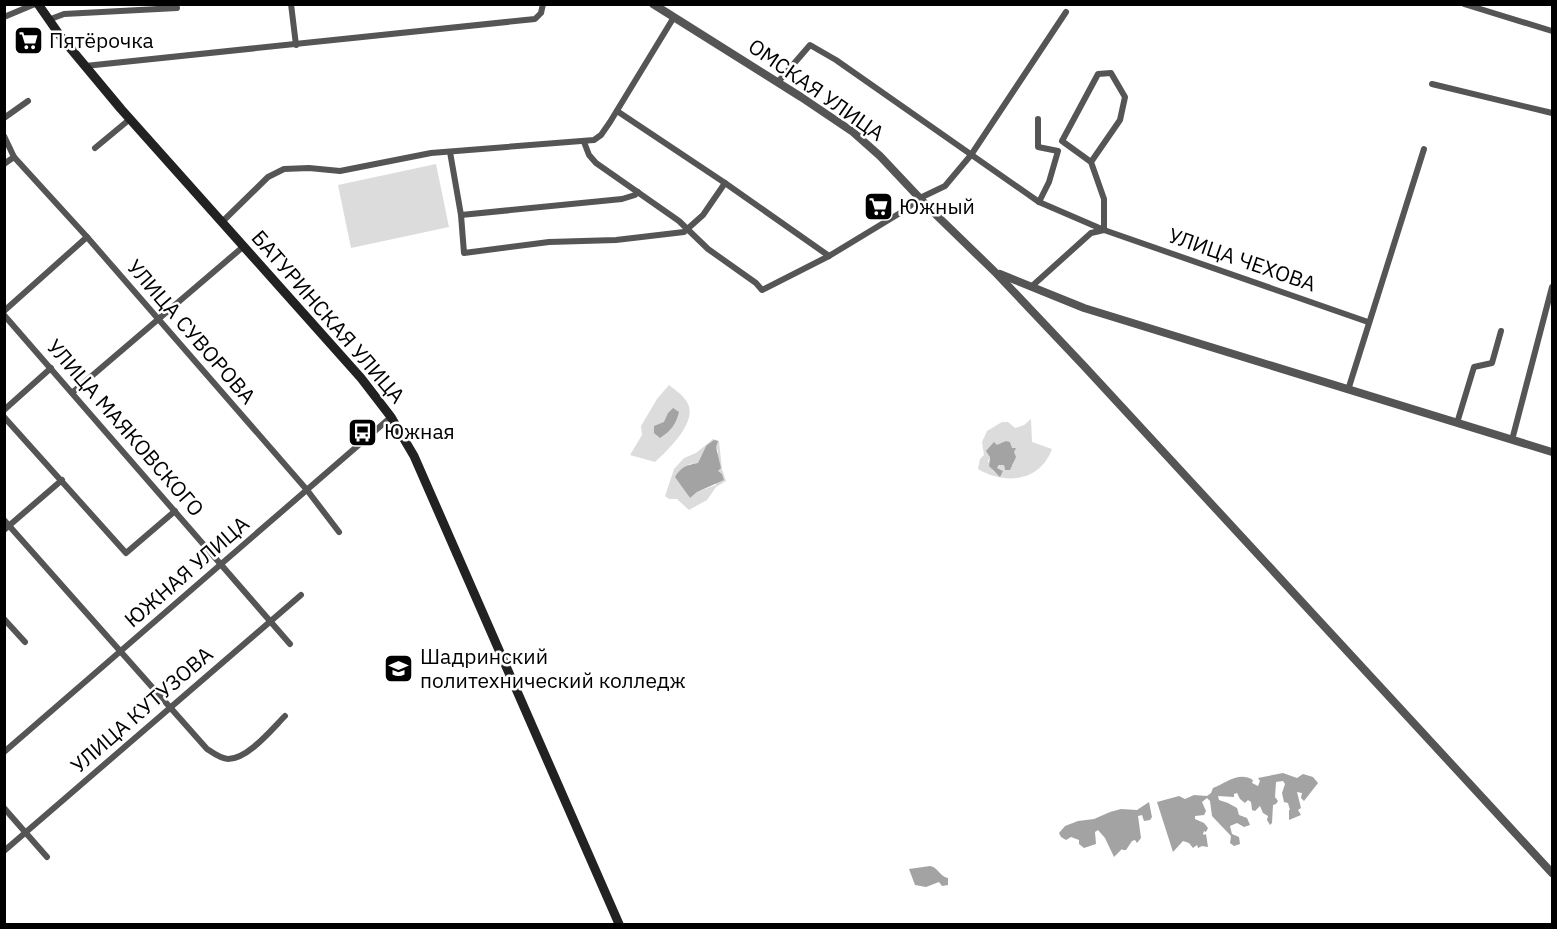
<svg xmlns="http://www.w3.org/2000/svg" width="1557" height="929" font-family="'IBM Plex Sans',sans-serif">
<rect width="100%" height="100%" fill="#fff"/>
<!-- green -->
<g fill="#dcdcdc" fill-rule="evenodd">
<polygon points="436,164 449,227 351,248 338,185"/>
<path d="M669,385C675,390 683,395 687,402C699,421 668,450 655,462L630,455L642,435L641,426L657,399Z"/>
<path d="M1031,419L1032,442L1052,449C1040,482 1005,485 978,469L980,459L984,455L982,442L987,431L1002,422H1008L1015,428L1024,425ZM1006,441L1010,442L1014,459L1013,465L1005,470L1004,465H1000L997,468L1003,471L1000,476L993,471L988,461L990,457Z"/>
<path d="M713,439L719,441L722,469L726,481L716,487L707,500L689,510L677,499H669L665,496L674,469L684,458L696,453ZM710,445L718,450L716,485L697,492L690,498L681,485L689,464L698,463L706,446Z"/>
</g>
<!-- water -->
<g fill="#a3a3a3">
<path d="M673,408L679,412C676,424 671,431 660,438L654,433V426L664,422L668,413Z"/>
<path d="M714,440L718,441L716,447L721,468L718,471L722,474L724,480L697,492L690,498L675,477C681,467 686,465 698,463L706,446Z"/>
<polygon points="1006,441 1010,442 1012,448 1016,448 1014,452 1016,457 1010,470 1005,470 1004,465 999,465 997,468 1003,471 1000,477 989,466 990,457 986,451 994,442 997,445"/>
<path d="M1283,773L1297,778L1303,774L1313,777L1318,783L1304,801L1301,798L1302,793L1297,792L1301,808L1298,810L1301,815L1289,820V810H1290L1288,803L1284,802L1282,793L1285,784L1283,781L1276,782L1275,797L1278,801L1276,804L1273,805L1272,823L1270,825L1267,820L1268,816L1263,813L1260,806L1255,811L1252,810L1251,802L1248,800L1245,803L1240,799L1237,793L1234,794V797L1218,796L1219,800L1228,803L1237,808L1239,815L1247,818L1250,825L1244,827L1237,823L1230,826L1232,834L1239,837L1240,844L1234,846L1230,843L1231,836L1212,816L1210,801L1207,798L1202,802L1206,811L1204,815L1195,816V819L1204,823L1208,828L1206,832L1204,831L1203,834L1204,835L1206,834L1208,847L1202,846L1198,848L1197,845L1193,848L1189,843L1183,841L1173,852L1157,802L1179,796L1185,799L1194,795L1207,796L1211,793L1213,788C1226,783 1239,771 1253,780L1252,783L1258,786L1260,781L1258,778Z"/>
<polygon points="1149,802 1152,817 1150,820 1144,821 1142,815 1138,816 1141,838 1137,843 1135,840 1132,841 1126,850 1123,850 1122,849 1114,857 1105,838 1098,830 1095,832 1096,844 1084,848 1079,844 1079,840 1071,837 1066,840 1061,837 1059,833 1065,826 1078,821 1094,819 1110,812 1121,809 1137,810"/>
<path d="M930,866C938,867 940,877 948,878V885L942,886L939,882L926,887L915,885L909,869Z"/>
</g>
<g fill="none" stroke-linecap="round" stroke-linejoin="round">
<!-- minor -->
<g stroke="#555" stroke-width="6">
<polyline points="291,4 296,45"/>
<polyline points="1464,4 1552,31"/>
<polyline points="4,17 35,4"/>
<polyline points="48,20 64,14 177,8"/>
<polyline points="85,66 535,19 541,13 543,4"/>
<polyline points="778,82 810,45 836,60 1039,202 1104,230 1104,199 1091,162 1062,141 1098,74 1111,73 1125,97 1120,120 1091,162"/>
<polyline points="1432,84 1552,113"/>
<polyline points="617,111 725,183 829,256"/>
<polyline points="4,118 28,101"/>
<polyline points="1038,119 1038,147 1058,151 1049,182 1039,202"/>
<polyline points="4,136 14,157 4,164"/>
<polyline points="584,142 589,155 596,163 679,221 708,249 756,283 762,290 829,256 905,210 920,198 945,186 971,155 1066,12"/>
<polyline points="95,148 130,119"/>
<polyline points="450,152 461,215 464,253 549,242 616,240 684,232 703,215 725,183"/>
<polyline points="14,157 87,237 307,490 339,532"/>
<polyline points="461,215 622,199 635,195 638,192"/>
<polyline points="222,222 268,177 284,169 309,168 340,171 431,153 594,140 601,135 610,122 674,17"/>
<polyline points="1031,287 1091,233 1104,230 1368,322"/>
<polyline points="4,311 87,237"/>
<polyline points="4,315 290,644"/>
<polyline points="1348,390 1424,149"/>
<polyline points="73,392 244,246"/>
<polyline points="4,410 51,368"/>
<polyline points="4,417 126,553 175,511"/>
<polyline points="1457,423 1474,367 1492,363 1501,331"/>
<polyline points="1512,440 1552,287"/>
<path d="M4,520L207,749C213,753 221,759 228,759C248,759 272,729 285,716"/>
<polyline points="4,530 62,480"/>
<polyline points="4,619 25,642"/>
<polyline points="4,752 391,417"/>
<polyline points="4,808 47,857"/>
<polyline points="4,851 301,595"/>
</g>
<!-- tertiary -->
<g stroke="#555" stroke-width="8">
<polyline points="653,4 801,97 853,132 880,156 929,208 996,273 1084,366 1552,873"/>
<polyline points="1000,274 1084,308 1552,452"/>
</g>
<!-- secondary -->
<polyline stroke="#222" stroke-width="9" points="38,4 61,37 121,109 361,378 391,417 414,456 619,924"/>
</g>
<!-- icons -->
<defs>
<symbol id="supermarket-square" viewBox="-11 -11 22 22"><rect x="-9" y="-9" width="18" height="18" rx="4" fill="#000" stroke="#fff"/><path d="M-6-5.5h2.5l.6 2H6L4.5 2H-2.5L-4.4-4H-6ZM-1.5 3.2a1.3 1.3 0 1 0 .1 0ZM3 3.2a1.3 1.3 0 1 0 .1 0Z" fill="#fff"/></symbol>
<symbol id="bus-square" viewBox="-11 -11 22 22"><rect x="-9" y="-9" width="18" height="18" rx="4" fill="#000" stroke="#fff"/><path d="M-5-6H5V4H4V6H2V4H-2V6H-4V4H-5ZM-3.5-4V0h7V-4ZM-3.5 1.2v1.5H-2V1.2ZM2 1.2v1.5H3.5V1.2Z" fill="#fff"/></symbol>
<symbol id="university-square" viewBox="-11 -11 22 22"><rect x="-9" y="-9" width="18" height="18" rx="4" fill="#000" stroke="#fff"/><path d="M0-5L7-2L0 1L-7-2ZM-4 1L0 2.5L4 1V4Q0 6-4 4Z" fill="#fff"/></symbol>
</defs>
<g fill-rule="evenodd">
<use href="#supermarket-square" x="12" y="24" width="33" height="33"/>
<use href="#supermarket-square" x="862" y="190" width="33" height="33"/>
<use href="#bus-square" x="346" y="416" width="33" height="33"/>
<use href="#university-square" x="382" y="652" width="33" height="33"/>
</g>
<g text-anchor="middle" stroke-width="5" stroke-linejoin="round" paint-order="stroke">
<!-- poi labels -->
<g font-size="21" fill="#000" stroke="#fff" text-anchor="start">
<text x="49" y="48">Пятёрочка</text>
<text x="899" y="214">Южный</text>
<text x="384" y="439">Южная</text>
<text x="420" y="664">Шадринский<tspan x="420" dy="24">политехнический колледж</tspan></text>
</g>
<!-- street labels -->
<g font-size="21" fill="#000" stroke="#fff">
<text transform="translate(816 90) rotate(35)" y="7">ОМСКАЯ УЛИЦА</text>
<text transform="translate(1242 260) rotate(19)" y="7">УЛИЦА ЧЕХОВА</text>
<text transform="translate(328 317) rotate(49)" y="7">БАТУРИНСКАЯ УЛИЦА</text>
<text transform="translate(191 332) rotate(49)" y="7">УЛИЦА СУВОРОВА</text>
<text transform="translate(125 428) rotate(49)" y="7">УЛИЦА МАЯКОВСКОГО</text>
<text transform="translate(187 572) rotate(-41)" y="7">ЮЖНАЯ УЛИЦА</text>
<text transform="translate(142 710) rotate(-41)" y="7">УЛИЦА КУТУЗОВА</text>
</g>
</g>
<!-- border -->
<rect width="1557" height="929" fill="none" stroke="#000000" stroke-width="12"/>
</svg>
